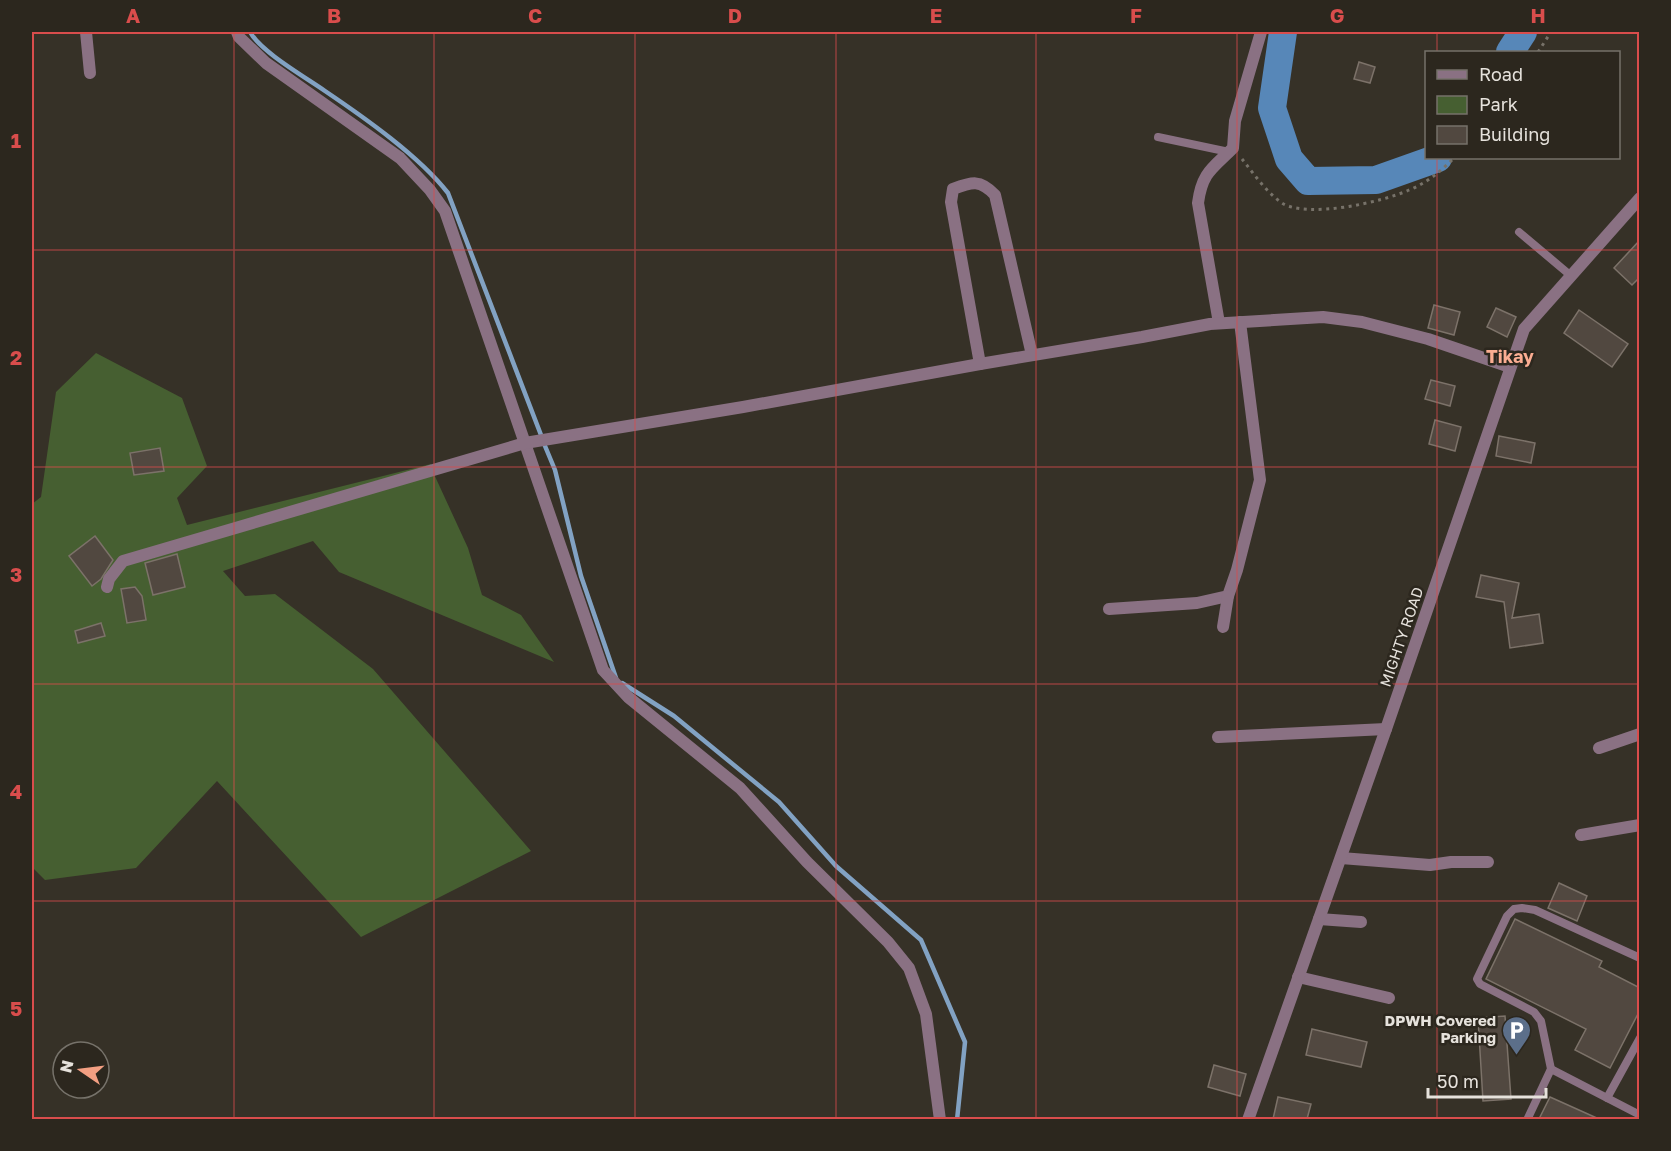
<svg xmlns="http://www.w3.org/2000/svg" width="1671" height="1151" font-family="'Golos Text',sans-serif">
<rect width="100%" height="100%" fill="#363127"/>
<!-- green -->
<polygon fill="#465f31" points="96,353 182,398 207,466 177,498 187,525 431,464 433,472 468,548 482,595 521,615 554,662 339,572 313,541 223,571 245,596 275,594 373,669 531,851 361,937 217,781 136,868 45,880 32,867 32,504 41,497 56,392"/>
<g fill="none" stroke-linecap="round" stroke-linejoin="round">
<!-- stream -->
<g stroke="#82a2c3" stroke-width="4.5">
<path d="M250,32C261,52 305,77 325,91C365,118 419,156 448,193L541,435"/>
<polyline points="545,446 555,470 581,576 616,678"/>
<polyline points="622,683 674,716 779,802 836,866 921,940 965,1042 957,1120"/>
</g>
<!-- river -->
<g stroke="#5787b8" stroke-width="28">
<polyline points="1283,32 1272,108 1289,159 1308,181 1376,180 1438,158"/>
<polyline points="1510,52 1523,32"/>
</g>
</g>
<!-- building -->
<g fill="#514840" stroke="#7c7269" stroke-width="1.5">
<polygon points="1359,62 1375,67 1370,83 1354,79"/>
<polygon points="1640,240 1640,277 1632,285 1614,268"/>
<polygon points="1434,305 1460,312 1454,335 1428,328"/>
<polygon points="1496,308 1516,317 1507,337 1487,327"/>
<polygon points="1579,310 1628,344 1612,367 1564,333"/>
<polygon points="1431,380 1455,386 1450,406 1425,399"/>
<polygon points="1435,420 1461,427 1455,451 1429,444"/>
<polygon points="1499,436 1535,443 1531,463 1496,456"/>
<polygon points="160,448 164,471 134,475 130,453"/>
<polygon points="95,536 113,560 101,579 92,586 69,556"/>
<polygon points="177,554 185,587 153,595 145,563"/>
<polygon points="1481,575 1519,583 1512,618 1539,614 1543,643 1510,648 1504,602 1476,597"/>
<polygon points="135,587 142,596 146,620 127,623 121,589"/>
<polygon points="101,623 105,636 78,643 75,631"/>
<polygon points="1559,883 1587,896 1577,921 1548,908"/>
<polygon points="1515,919 1602,961 1599,967 1640,988 1640,1010 1610,1068 1575,1050 1586,1029 1486,979"/>
<polygon points="1505,1016 1511,1099 1483,1101 1478,1018"/>
<polygon points="1312,1029 1367,1042 1361,1067 1306,1055"/>
<polygon points="1214,1065 1246,1074 1240,1096 1208,1087"/>
<polygon points="1278,1097 1311,1104 1307,1119 1273,1119"/>
<polygon points="1550,1097 1599,1119 1539,1119"/>
</g>
<g fill="none" stroke-linecap="round" stroke-linejoin="round">
<!-- path -->
<g stroke="#777269" stroke-width="3" stroke-dasharray="3 4.5" stroke-linecap="butt">
<polyline points="1538,52 1551,32"/>
<path d="M1242,159C1254,174 1266,192 1282,203C1307,219 1383,202 1409,190C1427,183 1441,171 1454,158"/>
</g>
<!-- service -->
<g stroke="#8a7183" stroke-width="8">
<polyline points="1158,137 1229,152"/>
<polyline points="1519,232 1570,275"/>
<polyline points="1551,1069 1640,1115"/>
<polyline points="1607,1098 1640,1038"/>
<polyline points="1527,1120 1551,1069 1541,1021 1534,1012 1480,984 1477,979 1507,916 1514,909 1522,908 1535,910 1640,958"/>
</g>
<!-- minor -->
<g stroke="#8a7183" stroke-width="12">
<polyline points="86,32 90,73"/>
<polyline points="237,32 239,37 266,63 400,158 430,190 445,211 603,670 628,697 740,788 807,862 888,942 909,968 926,1014 940,1120"/>
<path d="M1219,323L1198,203C1202,172 1213,168 1233,148L1235,121L1261,32"/>
<path d="M980,364L951,202L953,189C972,182 980,179 995,195L1032,355"/>
<polyline points="107,587 109,579 123,561 525,443 743,407 980,364 1142,337 1210,324 1323,317 1362,322 1428,339 1510,367"/>
<polyline points="1109,609 1197,603 1228,596 1237,570 1260,480 1240,322"/>
<polyline points="1223,627 1228,596"/>
<polyline points="1218,737 1386,729"/>
<polyline points="1599,748 1640,734"/>
<polyline points="1581,835 1640,825"/>
<polyline points="1341,858 1430,865 1451,862 1488,862"/>
<polyline points="1319,919 1361,922"/>
<polyline points="1298,977 1389,998"/>
</g>
<!-- tertiary -->
<polyline stroke="#8a7183" stroke-width="12" points="1248,1120 1386,729 1524,329 1640,198"/>
</g>
<!-- grid -->
<path fill="none" stroke="#d94d4c" stroke-width="1.5" stroke-opacity="0.55" d="M234,32V1120M434,32V1120M635,32V1120M836,32V1120M1036,32V1120M1237,32V1120M1437,32V52M1437,158V1120M32,250H1640M32,467H1640M32,684H1640M32,901H1640"/>
<!-- icons -->
<defs>
<symbol id="parking-pin" viewBox="-11 -11 22 30"><path d="M0 17L-7.5 6A9.5 9.5 0 1 1 7.5 6Z" fill="#5c6f8a" stroke="#2c271e"/><path d="M-3.5-5.5H1a3.5 3.5 0 0 1 0 7H-1V5.5H-3.5ZM-1-3.4V-.6H.8a1.4 1.4 0 0 0 0-2.8Z" fill="#fff"/></symbol>
</defs>
<g fill-rule="evenodd">
<use href="#parking-pin" x="1500" y="1014" width="33" height="45"/>
</g>
<g text-anchor="middle" stroke-width="5" stroke-linejoin="round" paint-order="stroke">
<!-- street labels -->
<g font-size="15" fill="#e6e2dc" stroke="#2c271e">
<text transform="translate(1402 637) rotate(-71)" y="5">MIGHTY ROAD</text>
</g>
<!-- poi labels -->
<g font-size="15" font-weight="bold" fill="#e6e2dc" stroke="#2c271e" text-anchor="end">
<text x="1496" y="1026">DPWH Covered<tspan x="1496" dy="17">Parking</tspan></text>
</g>
<!-- quarter labels -->
<g font-size="18" font-weight="bold" fill="#fbad92" stroke="#2c271e">
<text x="1510" y="363">Tikay</text>
</g>
</g>
<!-- border -->
<rect width="1671" height="1151" fill="none" stroke="#2c271e" stroke-width="66"/>
<!-- legend -->
<rect x="1425" y="51" width="195" height="108" fill="#2c271e" stroke="#76726a" stroke-width="1.5"/>
<rect x="1437" y="70" width="30" height="9" fill="#8a7183" stroke="#76726a" stroke-width="1.5"/>
<text x="1479" y="81" font-size="18" fill="#e6e2dc">Road</text>
<rect x="1437" y="96" width="30" height="18" fill="#465f31" stroke="#76726a" stroke-width="1.5"/>
<text x="1479" y="111" font-size="18" fill="#e6e2dc">Park</text>
<rect x="1437" y="126" width="30" height="18" fill="#514840" stroke="#76726a" stroke-width="1.5"/>
<text x="1479" y="141" font-size="18" fill="#e6e2dc">Building</text>
<!-- north arrow -->
<g transform="translate(81 1070) rotate(284)"><circle r="28" fill="#2c271e" stroke="#76726a" stroke-width="1.5"/>
<path d="M0-4.5L10 22L0 15L-10 22Z" fill="#f39f82"/>
<text y="-9" font-size="16" font-weight="bold" text-anchor="middle" fill="#e6e2dc">N</text>
</g>
<!-- scale -->
<path d="M1428 1088v9h118v-9" fill="none" stroke="#e6e2dc" stroke-width="3"/>
<text x="1437" y="1088" font-size="18" fill="#e6e2dc" stroke="#2c271e" stroke-width="4.5" paint-order="stroke">50 m</text>
<rect x="33" y="33" width="1605" height="1085" fill="none" stroke="#d94d4c" stroke-width="2"/>
<g font-size="20" text-anchor="middle" font-weight="bold" fill="#d94d4c">
<text x="133" y="23">A</text>
<text x="334" y="23">B</text>
<text x="535" y="23">C</text>
<text x="735" y="23">D</text>
<text x="936" y="23">E</text>
<text x="1136" y="23">F</text>
<text x="1337" y="23">G</text>
<text x="1538" y="23">H</text>
<text x="16" y="148">1</text>
<text x="16" y="365">2</text>
<text x="16" y="582">3</text>
<text x="16" y="799">4</text>
<text x="16" y="1016">5</text>
</g>
</svg>
